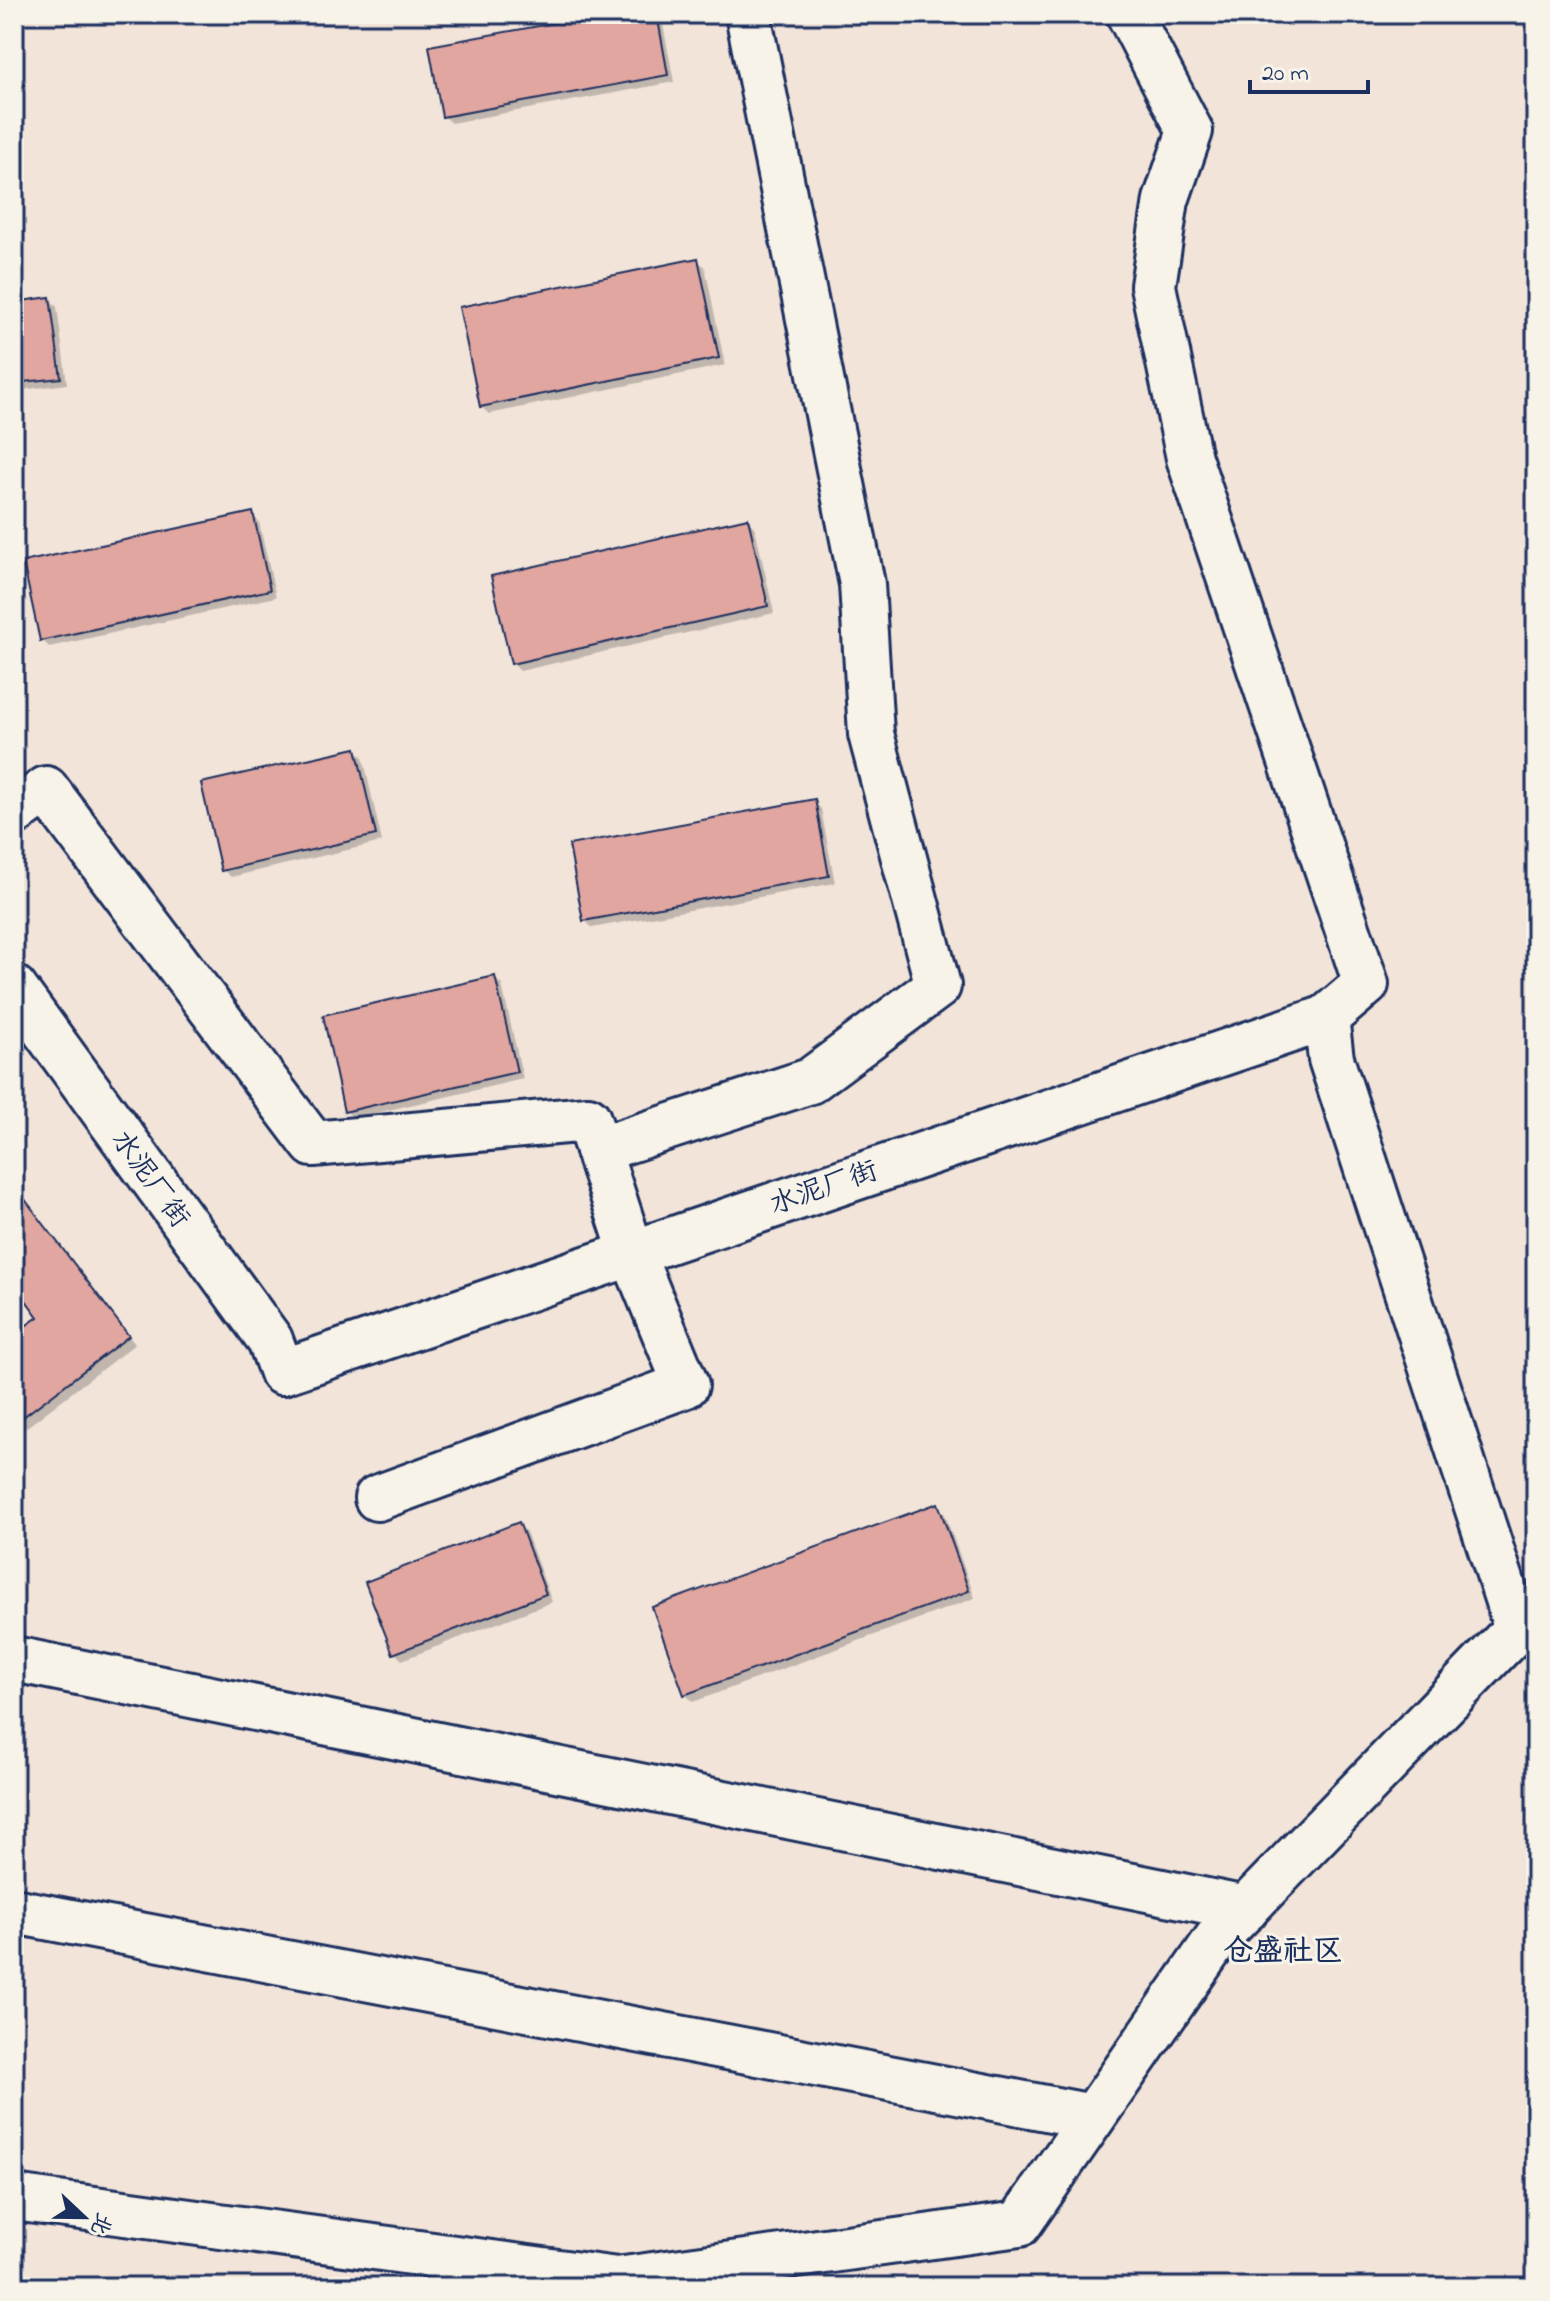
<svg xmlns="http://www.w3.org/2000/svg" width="1550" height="2301" font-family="'Indie Flower','LXGW WenKai TC',sans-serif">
<rect width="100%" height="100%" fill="#f2e4d9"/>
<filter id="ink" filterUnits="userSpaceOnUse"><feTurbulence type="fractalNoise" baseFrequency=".0125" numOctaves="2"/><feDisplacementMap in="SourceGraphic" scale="16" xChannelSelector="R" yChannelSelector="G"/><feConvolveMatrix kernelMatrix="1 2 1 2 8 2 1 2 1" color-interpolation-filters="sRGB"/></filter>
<g filter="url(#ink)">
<!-- shadow -->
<g fill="#0003">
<polygon points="615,14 661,14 674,82 451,123 444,116"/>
<polygon points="697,260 705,267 725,365 489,414 481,407"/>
<polygon points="50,299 57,307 67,384 14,391 14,304"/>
<polygon points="252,514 259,522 276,597 49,647 42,640"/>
<polygon points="747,520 755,528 774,613 520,671 512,663"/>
<polygon points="355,750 363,757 382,842 231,877 223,870"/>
<polygon points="814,802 821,809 835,883 592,928 585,920"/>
<polygon points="494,978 502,985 523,1079 354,1118 346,1111"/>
<polygon points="14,1186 135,1344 14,1437 14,1337 41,1317 14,1281"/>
<polygon points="937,1505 944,1512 975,1598 693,1702 685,1694"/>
<polygon points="519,1525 526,1532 552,1602 402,1660 395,1653"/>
</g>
<!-- building -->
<g fill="#e0a69f" stroke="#1b2f5e" stroke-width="2">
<polygon points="604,14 657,14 668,75 442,117 429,46"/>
<polygon points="698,258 719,358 480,407 459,307"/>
<polygon points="50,297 61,378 14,383 14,302"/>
<polygon points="253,512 270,590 40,641 23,562"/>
<polygon points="748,518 768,606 511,664 491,576"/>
<polygon points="356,748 376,835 221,871 201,783"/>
<polygon points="815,799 829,876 583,921 569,845"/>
<polygon points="495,976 517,1072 344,1112 323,1015"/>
<polygon points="14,1185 129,1336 14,1424 14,1334 38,1317 14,1284"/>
<polygon points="938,1503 969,1591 684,1695 652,1607"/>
<polygon points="519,1522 546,1594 393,1654 365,1582"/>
</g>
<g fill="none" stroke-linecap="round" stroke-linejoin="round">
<defs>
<g id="minor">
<polyline points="1129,14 1190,131 1166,200 1153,286 1189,458 1366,984 1326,1018"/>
<polyline points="14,813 46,789 313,1144 588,1119 631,1251 686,1385 377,1498"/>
<polyline points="14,988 270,1340 282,1372"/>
<polyline points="598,1150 810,1081 938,986 871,734 862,584 748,14"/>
<polyline points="14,1659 1246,1909"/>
<polyline points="14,1911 1093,2117"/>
<polyline points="14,2198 617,2280 1019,2224 1218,1937 1517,1629 1331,1059 1326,1018 282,1372"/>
</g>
</defs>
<!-- minor casing -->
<use href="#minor" stroke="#1b2f5e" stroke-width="50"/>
<!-- minor -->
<use href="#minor" stroke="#f7f3e8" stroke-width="44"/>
</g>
</g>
<g text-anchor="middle" stroke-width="6" stroke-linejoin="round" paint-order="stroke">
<!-- street labels -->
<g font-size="28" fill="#1b2f5e" stroke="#f7f3e8">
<text transform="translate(152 1178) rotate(54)" y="10">水泥厂街</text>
<text transform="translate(823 1186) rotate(-19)" y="10">水泥厂街</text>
</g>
<!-- neighbourhood labels -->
<g font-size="30" font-weight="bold" fill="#1b2f5e" stroke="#f7f3e8">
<text x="1283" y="1960">仓盛社区</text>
</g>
</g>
<!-- margin -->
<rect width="1550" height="2301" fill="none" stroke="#f7f3e8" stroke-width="48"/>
<rect x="24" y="24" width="1502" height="2253" fill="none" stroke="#1b2f5e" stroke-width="3" filter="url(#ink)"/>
<!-- north arrow -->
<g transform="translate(84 2217) rotate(112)" stroke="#f7f3e8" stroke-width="6" paint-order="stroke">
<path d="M0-6L14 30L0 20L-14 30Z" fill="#1b2f5e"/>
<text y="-12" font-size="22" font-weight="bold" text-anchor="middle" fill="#1b2f5e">北</text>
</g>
<!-- scale -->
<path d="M1250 80v12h118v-12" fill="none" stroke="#1b2f5e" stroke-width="4"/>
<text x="1262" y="80" font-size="24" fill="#1b2f5e" stroke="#f7f3e8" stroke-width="6" paint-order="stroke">20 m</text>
</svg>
